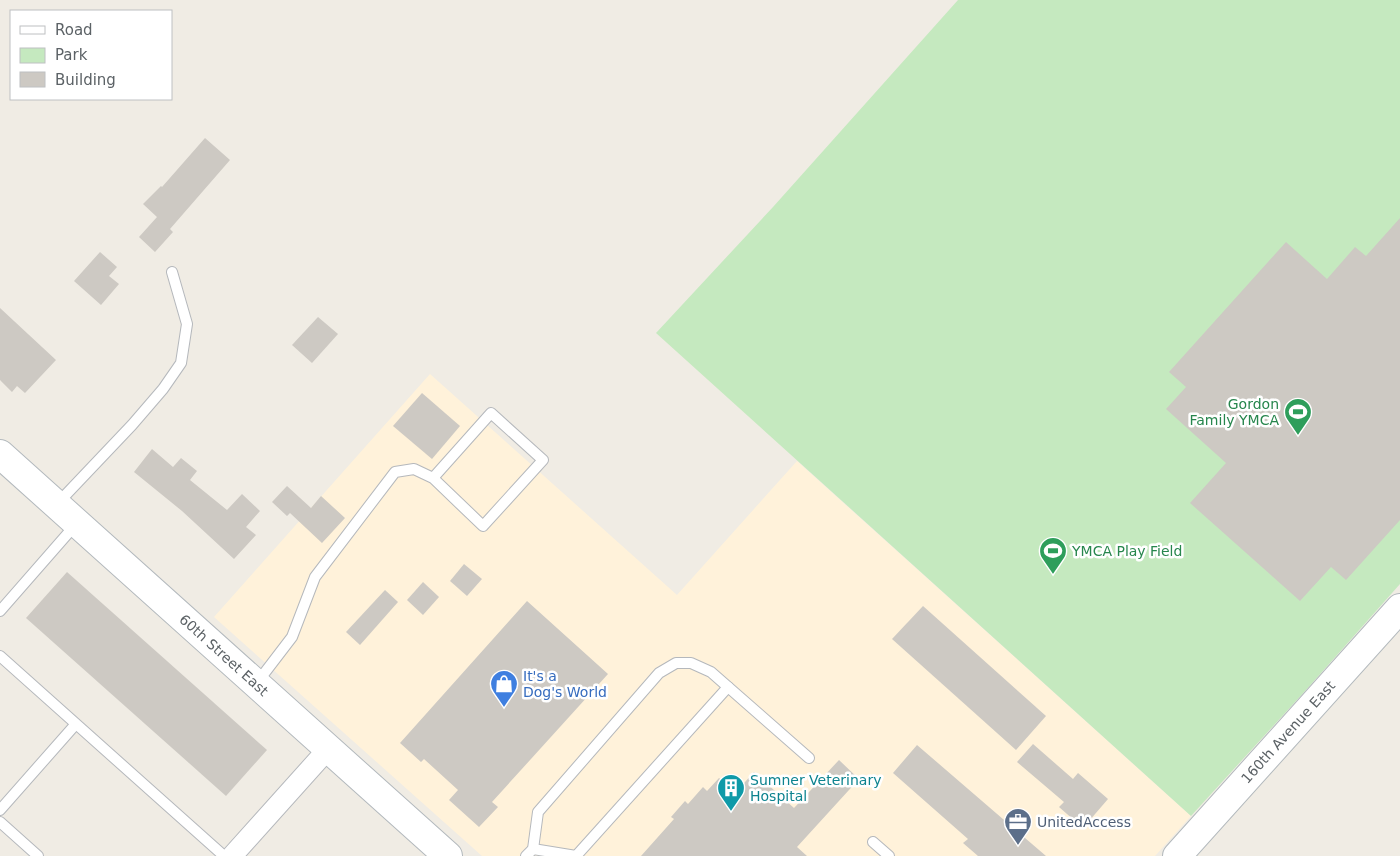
<svg xmlns="http://www.w3.org/2000/svg" width="1400" height="856" font-family="'DejaVu Sans',sans-serif">
<rect width="100%" height="100%" fill="#f0ece4"/>
<!-- commercial -->
<polygon fill="#fff2da" points="430,374 677,595 797,461 1191,816 1155,856 482,856 214,617"/>
<!-- green -->
<polygon fill="#c5e9bf" points="958,0 1400,0 1400,584 1306,690 1191,816 656,333 773,207"/>
<!-- building -->
<g fill="#cdc9c3">
<polygon points="205,138 230,160 170,229 173,232 155,252 139,237 157,217 143,204 161,186 162,187"/>
<polygon points="1400,218 1400,520 1346,580 1331,567 1300,601 1190,503 1226,463 1166,409 1186,387 1169,372 1286,242 1327,279 1355,247 1366,256"/>
<polygon points="100,252 117,267 109,276 119,284 101,305 74,281"/>
<polygon points="0,308 56,360 25,393 17,386 12,392 0,380"/>
<polygon points="318,317 338,334 312,363 292,345"/>
<polygon points="422,393 460,426 432,459 393,426"/>
<polygon points="152,449 173,467 181,458 197,471 190,480 227,510 242,494 260,511 246,527 256,535 234,559 182,511 134,472"/>
<polygon points="287,486 311,508 321,496 345,518 322,543 290,513 287,516 272,502"/>
<polygon points="464,564 482,579 467,596 450,581"/>
<polygon points="67,572 267,750 226,796 26,618"/>
<polygon points="423,582 439,597 423,615 407,600"/>
<polygon points="385,590 398,602 360,645 346,632"/>
<polygon points="527,601 608,674 492,802 498,807 479,827 449,800 458,790 424,759 421,762 400,743"/>
<polygon points="923,606 1046,716 1016,750 892,639"/>
<polygon points="1033,744 1073,779 1078,773 1108,799 1083,828 1059,807 1064,802 1017,762"/>
<polygon points="917,745 1046,856 978,856 963,843 968,839 893,773"/>
<polygon points="839,760 859,779 797,847 807,856 641,856 674,819 671,817 685,801 688,804 703,787 707,791 719,778 736,792 754,772 794,808"/>
</g>
<g fill="none" stroke-linecap="round" stroke-linejoin="round">
<defs>
<g id="lane">
<polyline points="57,504 132,425 163,389 181,363 187,324 172,272"/>
<polyline points="0,611 77,523"/>
<polyline points="0,656 224,856"/>
<polyline points="256,684 292,637 315,577 395,472 414,469 433,478 483,526 543,460 491,413 433,478"/>
<polyline points="0,810 75,725"/>
<polyline points="0,822 38,856"/>
<polyline points="873,842 889,856"/>
<polyline points="533,849 576,856 728,687"/>
<polyline points="526,856 533,849 538,812 659,673 676,663 691,663 711,672 809,758"/>
</g>
<polyline id="street" points="232,856 328,749"/>
<g id="secondary">
<polyline points="0,454 448,856"/>
<polyline points="1177,856 1400,608"/>
</g>
</defs>
<!-- lane casing -->
<use href="#lane" stroke="#b5b8bc" stroke-width="12"/>
<!-- street casing -->
<use href="#street" stroke="#b5b8bc" stroke-width="22"/>
<!-- secondary casing -->
<use href="#secondary" stroke="#b3b9bd" stroke-width="30"/>
<!-- lane -->
<use href="#lane" stroke="#fff" stroke-width="10"/>
<!-- street -->
<use href="#street" stroke="#fff" stroke-width="20"/>
<!-- secondary -->
<use href="#secondary" stroke="#fff" stroke-width="28"/>
</g>
<!-- icons -->
<defs>
<symbol id="stadium-pin" viewBox="-11 -11 22 30"><path d="M0 17L-7.5 6A9.5 9.5 0 1 1 7.5 6Z" fill="#2e9e5b" stroke="#fff"/><path d="M0-5a6.5 5 0 1 0 0 10a6.5 5 0 1 0 0-10ZM-3.5-1.8h7v3.6h-7Z" fill="#fff"/></symbol>
<symbol id="shop-pin" viewBox="-11 -11 22 30"><path d="M0 17L-7.5 6A9.5 9.5 0 1 1 7.5 6Z" fill="#3f7fe0" stroke="#fff"/><path d="M-5-2.5h2.3a2.7 3.5 0 0 1 5.4 0H5L5.5 6h-11ZM-1.5-2.5h3a1.5 2.3 0 0 0-3 0Z" fill="#fff"/></symbol>
<symbol id="building-pin" viewBox="-11 -11 22 30"><path d="M0 17L-7.5 6A9.5 9.5 0 1 1 7.5 6Z" fill="#0f9aa8" stroke="#fff"/><path d="M-4-6H4V6H1V3H-1V6H-4ZM-2.5-4.3h1.7v1.8h-1.7ZM.8-4.3h1.7v1.8H.8ZM-2.5-1h1.7V.8h-1.7ZM.8-1h1.7V.8H.8Z" fill="#fff"/></symbol>
<symbol id="office-pin" viewBox="-11 -11 22 30"><path d="M0 17L-7.5 6A9.5 9.5 0 1 1 7.5 6Z" fill="#5c6f8a" stroke="#fff"/><path d="M-6-3h4V-5.5h4V-3h4V5H-6ZM-1-4.5V-3h2v-1.5ZM-6 0V1H6V0Z" fill="#fff"/></symbol>
</defs>
<g fill-rule="evenodd">
<use href="#stadium-pin" x="1282" y="396" width="32" height="43"/>
<use href="#stadium-pin" x="1037" y="535" width="32" height="43"/>
<use href="#shop-pin" x="488" y="668" width="32" height="43"/>
<use href="#building-pin" x="715" y="772" width="32" height="43"/>
<use href="#office-pin" x="1002" y="806" width="32" height="43"/>
</g>
<g text-anchor="middle" stroke-width="5" stroke-linejoin="round" paint-order="stroke">
<!-- leisure labels -->
<g font-size="14" fill="#27864d" stroke="#fff" text-anchor="end">
<text x="1279" y="409">Gordon<tspan x="1279" dy="16">Family YMCA</tspan></text>
<text x="1072" y="556" text-anchor="start">YMCA Play Field</text>
</g>
<!-- street labels -->
<g font-size="14" fill="#5c6266" stroke="#fff">
<text transform="translate(224 655) rotate(42)" y="5">60th Street East</text>
<text transform="translate(1288 732) rotate(-48)" y="5">160th Avenue East</text>
</g>
<!-- shop labels -->
<g font-size="14" fill="#366cbe" stroke="#fff" text-anchor="start">
<text x="523" y="681">It's a<tspan x="523" dy="16">Dog's World</tspan></text>
</g>
<!-- culture labels -->
<g font-size="14" fill="#0d838f" stroke="#fff" text-anchor="start">
<text x="750" y="785">Sumner Veterinary<tspan x="750" dy="16">Hospital</tspan></text>
</g>
<!-- service labels -->
<g font-size="14" fill="#4e5e75" stroke="#fff" text-anchor="start">
<text x="1037" y="827">UnitedAccess</text>
</g>
</g>
<!-- legend -->
<rect x="10" y="10" width="162" height="90" fill="#ffffff" stroke="#bec0c2"/>
<rect x="20" y="26" width="25" height="8" fill="#ffffff" stroke="#bec0c2"/>
<text x="55" y="35" font-size="15" fill="#5c6266">Road</text>
<rect x="20" y="48" width="25" height="15" fill="#c5e9bf" stroke="#bec0c2"/>
<text x="55" y="60" font-size="15" fill="#5c6266">Park</text>
<rect x="20" y="72" width="25" height="15" fill="#cdc9c3" stroke="#bec0c2"/>
<text x="55" y="85" font-size="15" fill="#5c6266">Building</text>
</svg>
